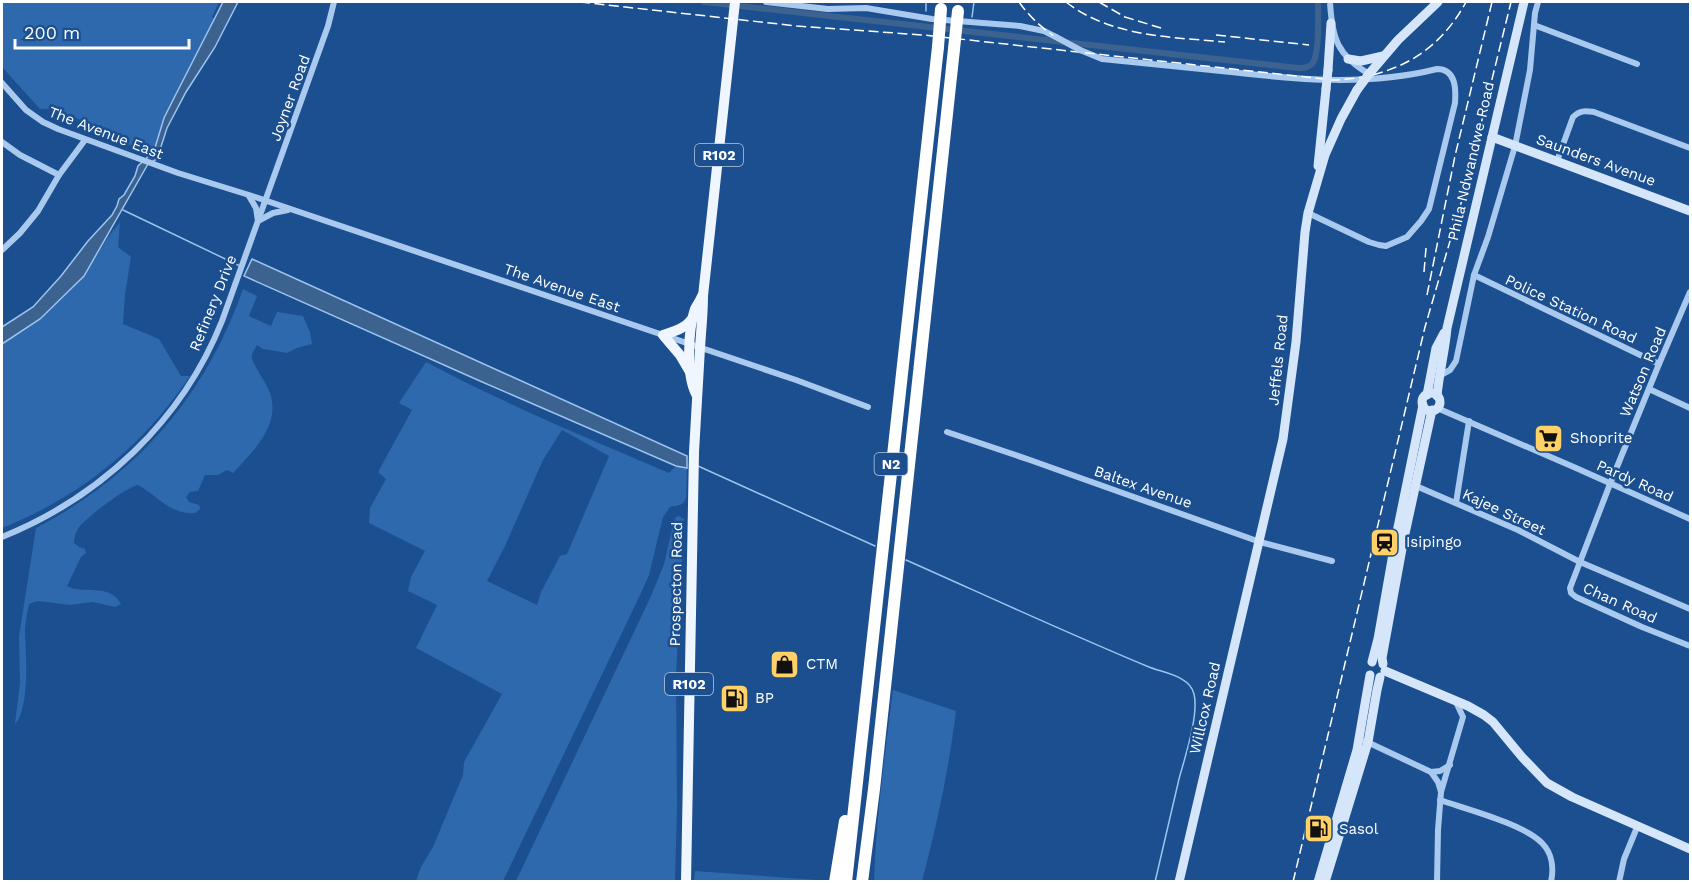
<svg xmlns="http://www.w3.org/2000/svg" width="1692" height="883" font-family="'Work Sans',sans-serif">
<rect width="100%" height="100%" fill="#1b4f8f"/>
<!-- green -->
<g fill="#2e69ad" fill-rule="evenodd">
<path d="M2,2H219L212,17L214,19L173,100L154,151L150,156C127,144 62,105 40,109L2,67Z"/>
<path d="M120,222L118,247L131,257L125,294L123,324L159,339L181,376H190C143,446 80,497 2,528V344L40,319L84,276L108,237Z"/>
<path d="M243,289L257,296L249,316L271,326L277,312L303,316L310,332L312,344L297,348L287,353L263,349L257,345L252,354V359C256,369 263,378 268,388C284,423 254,450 233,473L227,470L218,475H205L198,491L190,492L186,497L189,502L199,505L200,509L195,513C170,515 158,496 138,485C125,488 90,515 80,526C76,531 74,537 74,543L79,547L85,549L86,553L81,557L67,586C83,595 109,582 121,604L115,607L93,602L70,605L38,601L29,604C27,613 25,623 25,632C26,654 30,708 15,724L20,683L19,636L36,528C137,475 205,397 243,289Z"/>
<path d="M426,362C505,404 587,438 669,473L676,466L687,468L686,498C684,506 678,505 670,507L663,517L649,575L641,593L503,881H416L421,867L433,847L463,775L464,762L502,694L416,648L437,605L408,591L411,577L425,551L369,523L370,508L386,479L378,472L412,410L399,403ZM562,430L609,456L567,554L560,556L541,592L537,605L487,581L505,546L543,460Z"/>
<polygon points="679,516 684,519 684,524 676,675 677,807 675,881 516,881 651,596 664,564 674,521 676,517"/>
<path d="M893,690L956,711C949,769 937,825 922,881H874C876,817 885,754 893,690Z"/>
<polygon points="695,871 817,880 816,881 694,881"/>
</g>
<!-- water -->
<g fill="#3c6290" stroke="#9cc4f0" stroke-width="1.5">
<polygon points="223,2 238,2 215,47 186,92 167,128 157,159 148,164 84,276 40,319 2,344 2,327 33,307 61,276 88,241 112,215 117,206 119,199 124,195 135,176 138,166 154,151 164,118 173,100"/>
<polygon points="252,259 687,456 687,468 676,466 480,381 244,276"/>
</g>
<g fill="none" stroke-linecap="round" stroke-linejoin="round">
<!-- stream -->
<g stroke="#9cc4f0" stroke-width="1.5">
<polyline points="926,11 926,2"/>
<polyline points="972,17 974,2"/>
<polyline points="123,210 240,266"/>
<polyline points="698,466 875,546"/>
<path d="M906,560C987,596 1067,633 1149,667C1164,673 1190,676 1194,694C1199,715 1185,757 1179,779C1171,813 1163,847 1155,882"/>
</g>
<!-- canal -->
<path stroke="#3c6290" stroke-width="6" d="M704,2L1298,68C1303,68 1308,68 1312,64C1320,55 1318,14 1318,2"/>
<!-- street -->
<g stroke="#a9c9ee" stroke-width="6">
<polyline points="766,2 828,9 866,8 932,19 1020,26 1044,31 1056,37"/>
<path d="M1330,2C1332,38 1337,55 1369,74"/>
<polyline points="1534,25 1637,64"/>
<path d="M1080,50L1102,59C1145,63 1188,68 1231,72C1299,80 1369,86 1437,69C1456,69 1456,89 1455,103L1429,209L1421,221L1407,237L1386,246L1379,245L1369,242L1308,213"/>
<polyline points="2,83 26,110 43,122 58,129 178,173 249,195 796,380 868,407"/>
<polyline points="2,142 20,155 59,175"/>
<path d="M1557,161L1573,117C1580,110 1585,111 1594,112L1690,148"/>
<polyline points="249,196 256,208 258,221 273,213 288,210"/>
<polyline points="2,250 20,233 38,211 59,175 85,140"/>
<polyline points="1474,275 1659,364"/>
<polyline points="1690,292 1659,364 1610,484 1570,588 1571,593 1576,597 1642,627 1690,646"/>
<polyline points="1439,376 1450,370 1456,361 1474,275 1488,237 1515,146 1530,70 1535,13 1538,2"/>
<polyline points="1649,389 1690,408"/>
<polyline points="1437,408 1576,468 1690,519"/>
<polyline points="947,432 1030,460 1260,542 1332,561"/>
<polyline points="1416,486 1518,530 1580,562 1690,609"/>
<polyline points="1456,503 1469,421"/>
<path d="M2,537C101,497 182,421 222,321L328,26L334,2"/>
<polyline points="1365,741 1431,772 1438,782 1441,792"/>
<polyline points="1431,772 1440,771 1450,765"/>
<path d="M1440,800C1466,809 1524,824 1542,843C1552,853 1554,868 1551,882"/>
<polyline points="1437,882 1438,830 1441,792 1463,717 1456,702"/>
<polyline points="1619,882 1624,859 1638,825"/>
</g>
<!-- secondary -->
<g stroke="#d6e6fa" stroke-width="9">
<polyline points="1348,59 1361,61 1383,56"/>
<polyline points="1328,70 1331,23"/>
<polyline points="1369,74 1398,40 1438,2"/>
<polyline points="1492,137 1690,211"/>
<polyline points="1318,166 1326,89"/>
<circle cx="1431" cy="402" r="9"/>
<polyline points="1427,395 1436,348 1444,333"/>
<path d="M1437,396C1439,373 1445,351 1447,328L1524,2"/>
<polyline points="1372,662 1378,639 1396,537 1423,405"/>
<polyline points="1383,664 1382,658 1404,538 1432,410"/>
<polyline points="1385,671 1468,706 1484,715 1493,722 1522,757 1547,783 1572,797 1690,849"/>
<polyline points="1179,882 1283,439 1296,342 1305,232 1308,213 1325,155 1341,119 1357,90"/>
<polyline points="1318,882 1357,750 1370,675"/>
<polyline points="1325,882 1368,742 1377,690 1380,677"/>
</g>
<!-- primary -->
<g stroke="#f0f6ff" stroke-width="10">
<path d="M690,372L680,355L663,335C675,331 684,329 692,319"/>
<path d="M696,394C686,375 688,329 695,309C697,305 700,301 702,296"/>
<path d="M686,882L694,452C696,417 698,383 700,348C701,331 703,314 703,296L735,2"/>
</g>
<!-- highway -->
<g stroke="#fff" stroke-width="12">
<polyline points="835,882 845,821"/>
<polyline points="846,882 938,47"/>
<polyline points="862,882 874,789 954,49"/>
</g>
<!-- rail -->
<g stroke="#fff" stroke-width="1.5" stroke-dasharray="10 4.5" stroke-linecap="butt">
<path d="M580,2L797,26L923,35L1333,80C1392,78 1438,54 1466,2"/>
<path d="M1019,2C1034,23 1054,39 1079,49"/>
<path d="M1066,2C1111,37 1171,37 1225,42"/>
<polyline points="1099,2 1125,17 1161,28"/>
<polyline points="1216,35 1309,45"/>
<polyline points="1424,272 1426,248"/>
<polyline points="1427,295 1455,156 1492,2"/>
<polyline points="1293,882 1425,327 1464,193 1511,2"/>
</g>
<!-- street-bridge -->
<polyline stroke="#a9c9ee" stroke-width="6" points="1056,37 1080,50"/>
<!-- secondary-bridge -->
<g stroke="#d6e6fa" stroke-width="9">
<polyline points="1326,89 1328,70"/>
<polyline points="1357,90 1369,74"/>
</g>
<!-- highway-bridge -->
<g stroke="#fff" stroke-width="12">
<polyline points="938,47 941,9"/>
<polyline points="954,49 958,11"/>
</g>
</g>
<!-- icons -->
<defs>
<symbol id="supermarket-square" viewBox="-11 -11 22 22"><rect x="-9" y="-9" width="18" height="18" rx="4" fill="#ffd166" stroke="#1b4f8f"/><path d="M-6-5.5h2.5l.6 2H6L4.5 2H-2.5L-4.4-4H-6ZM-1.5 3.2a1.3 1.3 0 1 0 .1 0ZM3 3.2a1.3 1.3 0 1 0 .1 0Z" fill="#111"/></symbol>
<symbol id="station-square" viewBox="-11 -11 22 22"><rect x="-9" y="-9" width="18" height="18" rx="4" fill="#ffd166" stroke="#1b4f8f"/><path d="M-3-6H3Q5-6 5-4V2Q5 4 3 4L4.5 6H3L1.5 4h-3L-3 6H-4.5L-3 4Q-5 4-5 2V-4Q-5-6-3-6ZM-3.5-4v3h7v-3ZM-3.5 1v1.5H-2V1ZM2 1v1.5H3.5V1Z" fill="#111"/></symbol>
<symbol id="shop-square" viewBox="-11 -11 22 22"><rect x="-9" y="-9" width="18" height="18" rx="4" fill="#ffd166" stroke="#1b4f8f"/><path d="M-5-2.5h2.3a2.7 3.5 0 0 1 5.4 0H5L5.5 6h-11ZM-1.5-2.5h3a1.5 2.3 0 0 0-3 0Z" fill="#111"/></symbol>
<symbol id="fuel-square" viewBox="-11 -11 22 22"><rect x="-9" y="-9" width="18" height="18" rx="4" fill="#ffd166" stroke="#1b4f8f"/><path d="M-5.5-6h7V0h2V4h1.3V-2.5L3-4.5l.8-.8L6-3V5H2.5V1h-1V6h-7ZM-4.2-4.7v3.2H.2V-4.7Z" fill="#111"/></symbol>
</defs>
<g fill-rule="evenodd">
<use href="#supermarket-square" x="1532" y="422" width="33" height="33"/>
<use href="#station-square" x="1368" y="526" width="33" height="33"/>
<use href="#shop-square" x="768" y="648" width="33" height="33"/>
<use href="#fuel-square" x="718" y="682" width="33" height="33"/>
<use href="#fuel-square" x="1302" y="812" width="33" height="33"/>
</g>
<g text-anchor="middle" stroke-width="5" stroke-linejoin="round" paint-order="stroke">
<!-- shield labels -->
<g fill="#1b4f8f" stroke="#bbcadd" stroke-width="1.5">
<rect x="695" y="144" width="48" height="22" rx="4.5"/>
<rect x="874.5" y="453" width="33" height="22" rx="4.5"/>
<rect x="665" y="673" width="48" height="22" rx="4.5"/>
</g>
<g font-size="14" font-weight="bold" fill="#fff">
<text x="719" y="160">R102</text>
<text x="891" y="469">N2</text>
<text x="689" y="689">R102</text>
</g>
<!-- street labels -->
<g font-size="15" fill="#fff" stroke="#1b4f8f">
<text transform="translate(290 98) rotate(-70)" y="5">Joyner Road</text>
<text transform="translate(106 133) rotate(21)" y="5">The Avenue East</text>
<text transform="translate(1596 160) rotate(20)" y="5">Saunders Avenue</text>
<text transform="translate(1471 161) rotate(-77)" y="5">Phila Ndwandwe Road</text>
<text transform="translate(562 288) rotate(19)" y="5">The Avenue East</text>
<text transform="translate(213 303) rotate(-68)" y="5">Refinery Drive</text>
<text transform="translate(1571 309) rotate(25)" y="5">Police Station Road</text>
<text transform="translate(1278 360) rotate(-84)" y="5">Jeffels Road</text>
<text transform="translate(1643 372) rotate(-67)" y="5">Watson Road</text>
<text transform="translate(1635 481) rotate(24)" y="5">Pardy Road</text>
<text transform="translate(1143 487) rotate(19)" y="5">Baltex Avenue</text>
<text transform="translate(1504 512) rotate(25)" y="5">Kajee Street</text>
<text transform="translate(676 584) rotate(-89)" y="5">Prospecton Road</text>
<text transform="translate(1620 603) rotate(24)" y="5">Chan Road</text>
<text transform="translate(1205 708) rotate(-77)" y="5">Willcox Road</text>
</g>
<!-- poi labels -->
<g font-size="15" fill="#fff" stroke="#1b4f8f" text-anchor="start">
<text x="1570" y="443">Shoprite</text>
<text x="1406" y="547">Isipingo</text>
<text x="806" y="669">CTM</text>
<text x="755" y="703">BP</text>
<text x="1339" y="834">Sasol</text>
</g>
</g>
<!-- border -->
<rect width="1692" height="883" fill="none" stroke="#ffffff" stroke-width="6"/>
<!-- scale -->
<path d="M15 39v9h174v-9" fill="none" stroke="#ffffff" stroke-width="3"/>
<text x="24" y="39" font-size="18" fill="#ffffff" stroke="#1b4f8f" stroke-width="4.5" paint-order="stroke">200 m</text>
</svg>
